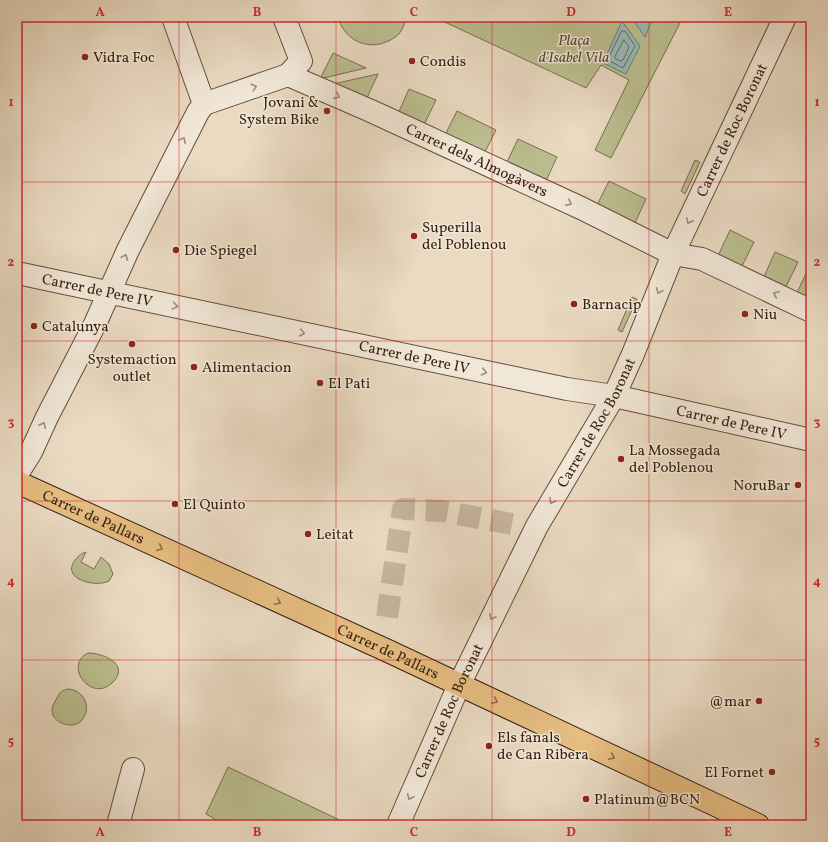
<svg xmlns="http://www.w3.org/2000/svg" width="828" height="842" font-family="Vollkorn,serif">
<rect width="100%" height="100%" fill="#eadac2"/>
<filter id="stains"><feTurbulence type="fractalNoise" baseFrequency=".005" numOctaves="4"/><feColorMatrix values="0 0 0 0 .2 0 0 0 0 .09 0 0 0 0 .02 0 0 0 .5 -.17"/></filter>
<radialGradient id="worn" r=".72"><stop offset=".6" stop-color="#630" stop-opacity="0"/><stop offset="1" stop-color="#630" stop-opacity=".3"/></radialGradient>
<!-- green -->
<g fill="#bbbe90" stroke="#786e50">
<path d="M338,17H407C405,22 403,29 399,34C394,39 387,42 380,44C360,48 343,36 338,17Z"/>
<polygon points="434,17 683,17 611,158 595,150 629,80 601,65 586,88"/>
<polygon points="333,53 366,68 320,79"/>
<polygon points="378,74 366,100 333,84"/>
<polygon points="409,89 436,100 423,127 398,114"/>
<polygon points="457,111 496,130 483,156 444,137"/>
<polygon points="518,139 557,157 545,183 506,164"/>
<polygon points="695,160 700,162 685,194 681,191"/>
<polygon points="609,181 646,199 634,225 596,207"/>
<polygon points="730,230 754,242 741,268 717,258"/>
<polygon points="775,252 798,262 785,289 763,279"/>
<polygon points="809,267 811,268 811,302 796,295"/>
<polygon points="632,297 637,299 622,332 618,330"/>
<path d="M86,552L81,562L94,569L101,557L109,564L113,574L109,581C96,588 59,579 76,559C79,555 82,553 86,552Z"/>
<path d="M88,653C104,653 131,665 112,683C91,703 63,665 88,653Z"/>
<path d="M68,689C84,690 92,707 82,720C76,729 57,725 53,715C50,709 54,703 57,698C59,693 62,690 68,689Z"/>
<polygon points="228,767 350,825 225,825 206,814"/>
</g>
<!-- water -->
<g fill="#98bab7" stroke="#717c74">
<polygon points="631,17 653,17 645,37"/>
<polygon points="622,21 640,46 626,74 603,63"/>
</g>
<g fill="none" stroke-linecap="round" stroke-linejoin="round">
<!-- shore -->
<g stroke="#676c64" stroke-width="1">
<polygon points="622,31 625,31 635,46 623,68 608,60"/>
<polygon points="624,40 629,47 623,60 621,61 616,59 615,57"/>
</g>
<!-- minor-tunnel -->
<polyline stroke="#c6b59e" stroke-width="22" stroke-dasharray="22 11" stroke-linecap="butt" points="387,617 403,509 442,511 512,524"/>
<defs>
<g id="minor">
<polyline points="173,17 204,104"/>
<polyline points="284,17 301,61 288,75"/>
<path id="s1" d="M204,104L288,75L371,111L581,208L673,254L702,259L811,311"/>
<path id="s2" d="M17,273L567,389L614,396L811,440"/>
<polyline points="17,474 31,452 47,417 95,324 128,250 198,112 204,104"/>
<polyline points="118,825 133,769"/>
<path id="s3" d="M398,825L459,685L537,526L614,396L633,354L673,254L785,17"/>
</g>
<g id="major">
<path id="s4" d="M17,482L388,651L758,825"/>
</g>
</defs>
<!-- minor casing -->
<use href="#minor" stroke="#634e3c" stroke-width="24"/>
<!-- major casing -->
<use href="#major" stroke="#361f10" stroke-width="24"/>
<!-- minor -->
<use href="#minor" stroke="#f1e7d7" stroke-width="22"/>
<!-- major -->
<use href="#major" stroke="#e5bd81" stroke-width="22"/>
</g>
<!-- one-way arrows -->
<defs><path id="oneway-chevron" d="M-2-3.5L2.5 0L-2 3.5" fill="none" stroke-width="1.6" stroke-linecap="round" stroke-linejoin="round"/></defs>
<g stroke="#9d8d7d">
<use href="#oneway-chevron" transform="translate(254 87) rotate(-19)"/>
<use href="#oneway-chevron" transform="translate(337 96) rotate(24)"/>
<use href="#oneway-chevron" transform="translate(183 140) rotate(-62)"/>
<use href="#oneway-chevron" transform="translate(569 203) rotate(24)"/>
<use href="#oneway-chevron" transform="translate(689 221) rotate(115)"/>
<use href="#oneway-chevron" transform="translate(125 257) rotate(-66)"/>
<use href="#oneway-chevron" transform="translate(659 291) rotate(112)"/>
<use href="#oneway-chevron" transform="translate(776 294) rotate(-155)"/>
<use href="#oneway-chevron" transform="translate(175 306) rotate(12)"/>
<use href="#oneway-chevron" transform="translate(302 333) rotate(12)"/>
<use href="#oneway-chevron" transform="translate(484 372) rotate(12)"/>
<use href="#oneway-chevron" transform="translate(43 425) rotate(-65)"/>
<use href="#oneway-chevron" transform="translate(552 501) rotate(121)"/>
<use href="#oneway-chevron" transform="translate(492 617) rotate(116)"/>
<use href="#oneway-chevron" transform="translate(410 797) rotate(114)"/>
</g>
<g stroke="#8e6e48">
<use href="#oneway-chevron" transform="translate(160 548) rotate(25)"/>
<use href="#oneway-chevron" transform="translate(278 602) rotate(25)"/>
<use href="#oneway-chevron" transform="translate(495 701) rotate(25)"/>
<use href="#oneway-chevron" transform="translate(612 757) rotate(25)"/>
</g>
<!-- grid -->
<path fill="none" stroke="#d62828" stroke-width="1" stroke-opacity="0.55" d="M179,17V825M336,17V825M492,17V825M649,17V825M17,182H811M17,341H811M17,501H811M17,660H811"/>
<!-- markers -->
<g fill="#8f2418" stroke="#f1e7d7" stroke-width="1.5">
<circle cx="85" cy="57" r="4"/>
<circle cx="412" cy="61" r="4"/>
<circle cx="327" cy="111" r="4"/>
<circle cx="414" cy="236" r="4"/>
<circle cx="176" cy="250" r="4"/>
<circle cx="574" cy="304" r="4"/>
<circle cx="745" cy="314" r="4"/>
<circle cx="34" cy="326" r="4"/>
<circle cx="132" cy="344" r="4"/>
<circle cx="194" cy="367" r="4"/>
<circle cx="320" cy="383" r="4"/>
<circle cx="621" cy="459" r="4"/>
<circle cx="798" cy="485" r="4"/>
<circle cx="175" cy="504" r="4"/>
<circle cx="308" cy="534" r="4"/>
<circle cx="759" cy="701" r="4"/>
<circle cx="489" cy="746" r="4"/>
<circle cx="772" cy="772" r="4"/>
<circle cx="586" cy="799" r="4"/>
</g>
<g text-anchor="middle" stroke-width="3" stroke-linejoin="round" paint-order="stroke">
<!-- park labels -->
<g font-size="15" font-style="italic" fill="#574730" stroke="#f1e7d7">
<text x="574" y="45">Plaça<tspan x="574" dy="17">d'Isabel Vila</tspan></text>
</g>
<!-- poi labels -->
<g font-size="15" fill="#361f10" stroke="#f1e7d7" text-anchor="start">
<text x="93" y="62">Vidra Foc</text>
<text x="420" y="66">Condis</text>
<text x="319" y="107" text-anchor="end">Jovani &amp;<tspan x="319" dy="17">System Bike</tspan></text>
<text x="422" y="232">Superilla<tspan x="422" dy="17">del Poblenou</tspan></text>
<text x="184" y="255">Die Spiegel</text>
<text x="582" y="309">Barnacip</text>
<text x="753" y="319">Niu</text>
<text x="42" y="331">Catalunya</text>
<text x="132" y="364" text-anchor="middle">Systemaction<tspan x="132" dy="17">outlet</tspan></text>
<text x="202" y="372">Alimentacion</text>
<text x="328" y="388">El Pati</text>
<text x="629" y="455">La Mossegada<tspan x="629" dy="17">del Poblenou</tspan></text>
<text x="790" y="490" text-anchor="end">NoruBar</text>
<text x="183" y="509">El Quinto</text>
<text x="316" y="539">Leitat</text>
<text x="751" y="706" text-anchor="end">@mar</text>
<text x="497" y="742">Els fanals<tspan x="497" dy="17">de Can Ribera</tspan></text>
<text x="764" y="777" text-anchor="end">El Fornet</text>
<text x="594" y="804">Platinum@BCN</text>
</g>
<!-- street labels -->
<g font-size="15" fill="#361f10" stroke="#f1e7d7">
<text dy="5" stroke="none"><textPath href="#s3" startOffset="772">Carrer de Roc Boronat</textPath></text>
<text dy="5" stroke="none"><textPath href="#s1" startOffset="296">Carrer dels Almogàvers</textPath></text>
<text dy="5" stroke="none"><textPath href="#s2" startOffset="82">Carrer de Pere IV</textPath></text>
<text dy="5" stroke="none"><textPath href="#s2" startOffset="406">Carrer de Pere IV</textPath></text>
<text dy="5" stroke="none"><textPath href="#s2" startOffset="730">Carrer de Pere IV</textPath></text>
<text dy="5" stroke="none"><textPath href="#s3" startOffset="449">Carrer de Roc Boronat</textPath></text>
<text dy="5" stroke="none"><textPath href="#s4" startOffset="84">Carrer de Pallars</textPath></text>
<text dy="5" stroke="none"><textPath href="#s4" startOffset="408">Carrer de Pallars</textPath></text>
<text dy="5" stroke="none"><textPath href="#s3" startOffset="125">Carrer de Roc Boronat</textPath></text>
</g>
</g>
<!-- margin -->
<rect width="828" height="842" fill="none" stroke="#eadac2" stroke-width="44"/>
<rect x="22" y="22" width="784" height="798" fill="none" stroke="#d62828" stroke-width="1.5"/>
<g font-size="13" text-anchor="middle" font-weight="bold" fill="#d62828">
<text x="100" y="16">A</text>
<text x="257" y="16">B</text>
<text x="414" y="16">C</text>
<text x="571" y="16">D</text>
<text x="728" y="16">E</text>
<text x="11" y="106">1</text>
<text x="817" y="106">1</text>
<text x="11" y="266">2</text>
<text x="817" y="266">2</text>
<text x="11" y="426">3</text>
<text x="817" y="426">3</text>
<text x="11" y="585">4</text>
<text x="817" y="585">4</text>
<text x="11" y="745">5</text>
<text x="817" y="745">5</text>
<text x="100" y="836">A</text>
<text x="257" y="836">B</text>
<text x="414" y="836">C</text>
<text x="571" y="836">D</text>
<text x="728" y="836">E</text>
</g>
<rect width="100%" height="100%" filter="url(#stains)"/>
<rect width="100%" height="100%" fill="url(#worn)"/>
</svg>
